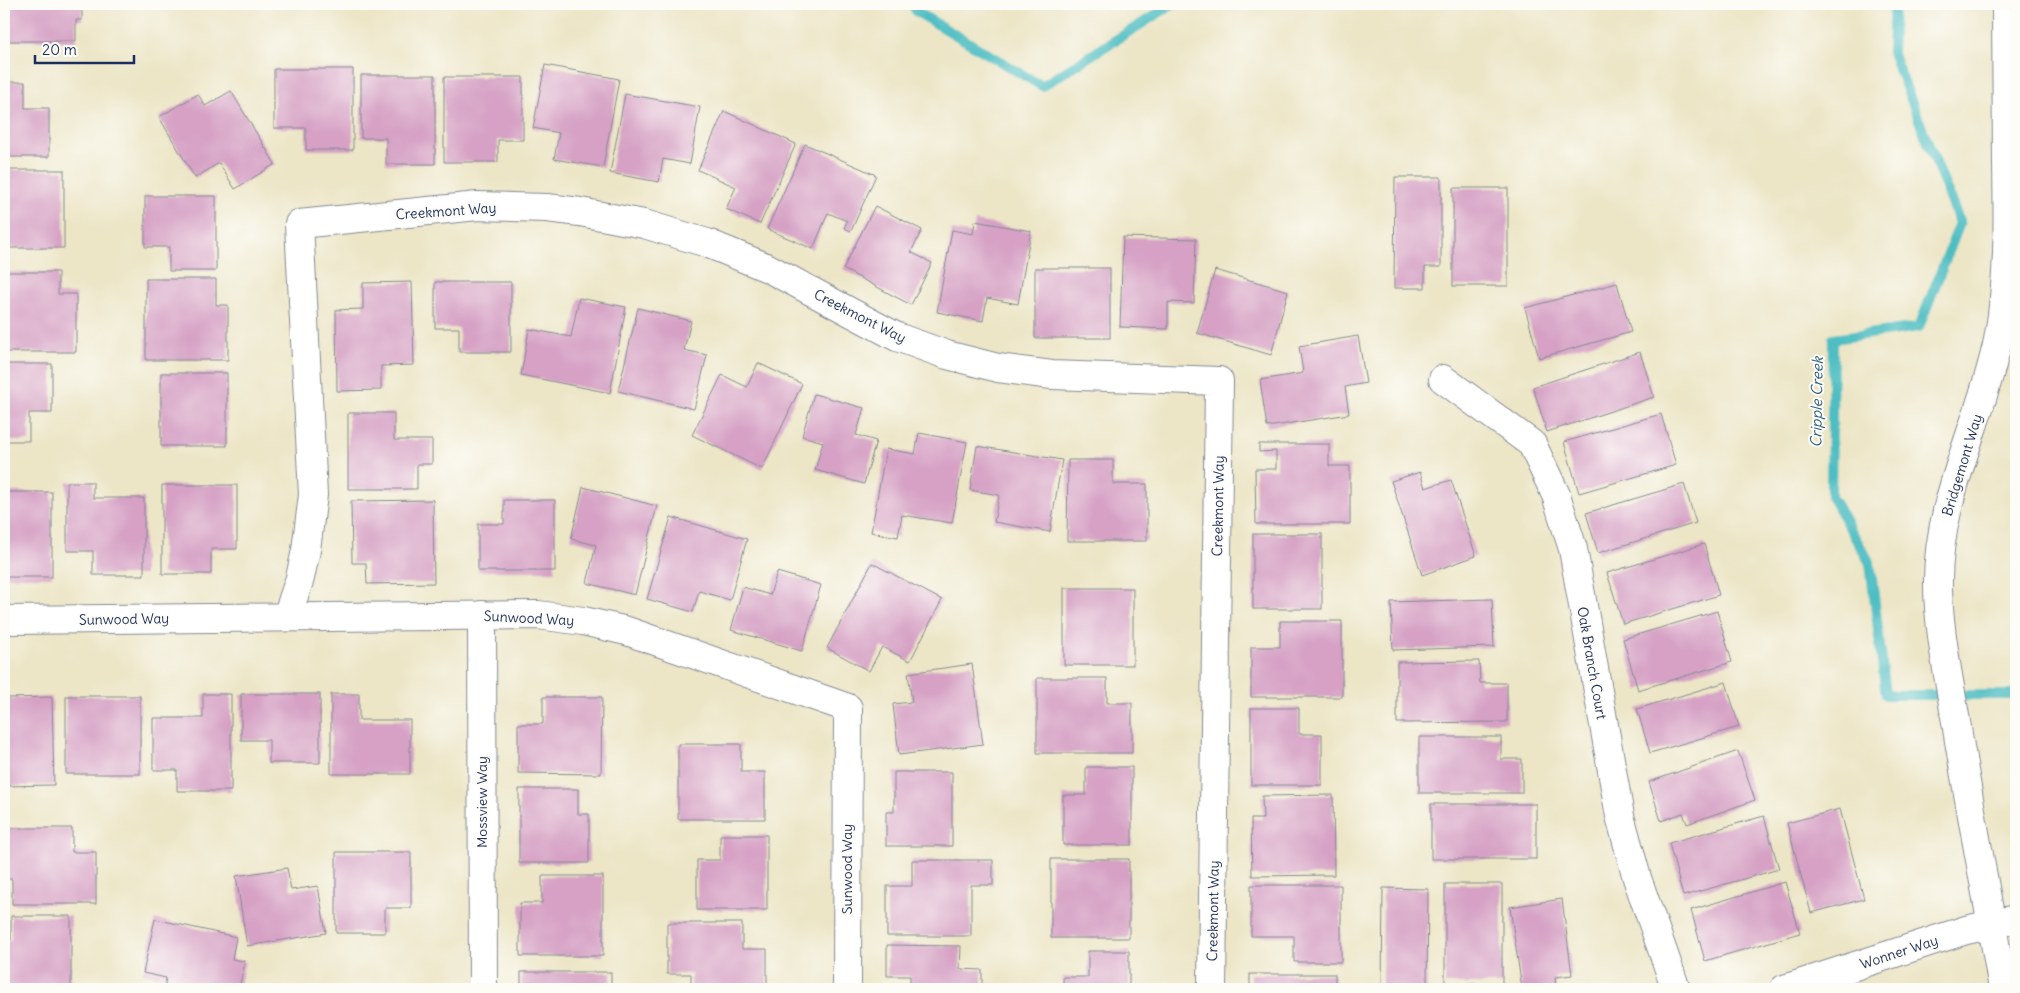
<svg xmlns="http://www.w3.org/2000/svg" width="2020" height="993" font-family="Delius,sans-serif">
<rect width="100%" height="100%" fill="#fdfcf7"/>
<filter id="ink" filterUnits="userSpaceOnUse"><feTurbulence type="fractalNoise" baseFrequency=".02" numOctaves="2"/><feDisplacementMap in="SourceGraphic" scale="10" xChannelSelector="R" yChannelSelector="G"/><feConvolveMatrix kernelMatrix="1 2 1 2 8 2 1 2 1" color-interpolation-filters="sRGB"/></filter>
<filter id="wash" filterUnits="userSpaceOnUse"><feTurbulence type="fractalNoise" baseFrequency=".0096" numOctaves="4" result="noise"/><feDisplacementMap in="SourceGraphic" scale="20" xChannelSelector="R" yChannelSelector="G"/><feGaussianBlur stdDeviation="1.12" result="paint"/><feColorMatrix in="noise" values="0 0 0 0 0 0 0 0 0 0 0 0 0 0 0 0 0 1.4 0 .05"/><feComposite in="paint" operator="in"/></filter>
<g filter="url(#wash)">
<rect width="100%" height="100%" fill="#ece5c6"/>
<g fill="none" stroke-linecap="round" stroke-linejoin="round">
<!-- stream -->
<g stroke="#4fbec3" stroke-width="10">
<polyline points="912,4 917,12 1042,86 1173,4"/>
<polyline points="1894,4 1892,52 1960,223 1919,327 1833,339 1831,496 1870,563 1886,695 2016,695"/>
</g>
</g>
<g id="blocks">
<!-- building -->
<g fill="#d6a1c5">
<polygon points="4,4 82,4 82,20 76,20 76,41 4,41"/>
<polygon points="545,65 619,79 603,167 554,159 559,133 533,128"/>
<polygon points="274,69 353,69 353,150 306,150 306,128 274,128"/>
<polygon points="361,75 435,75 435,164 386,164 386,138 361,138"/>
<polygon points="444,77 523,77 523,140 498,140 498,162 444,162"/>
<polygon points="4,82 25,82 25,108 49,108 49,157 4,157"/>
<polygon points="231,91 275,164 235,189 219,163 195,178 159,117 198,94 205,106"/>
<polygon points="625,94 700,107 690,164 663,159 659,182 610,173"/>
<polygon points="724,111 796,144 760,224 726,209 736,187 698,170"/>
<polygon points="805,144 876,175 851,231 844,228 847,221 828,213 813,249 767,229"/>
<polygon points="6,170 64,170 64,248 4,248 4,219 6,219"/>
<polygon points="1395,177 1441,177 1441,267 1425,267 1425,288 1394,288"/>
<rect x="1453" y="188" width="55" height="98"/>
<polygon points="145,196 216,196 216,271 169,271 169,247 145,247"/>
<polygon points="875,206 922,230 911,252 932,263 911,305 843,269"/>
<polygon points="975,221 1031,231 1018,304 987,298 983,321 937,312 952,230 973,234"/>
<polygon points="1123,237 1196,239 1194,303 1168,302 1168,329 1120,327"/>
<rect x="1035" y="268" width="75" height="70"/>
<polygon points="1215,270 1288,291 1271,355 1197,333"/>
<polygon points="4,272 58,272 58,294 76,294 76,352 4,352"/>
<polygon points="146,279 216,279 216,305 228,305 228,360 146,360"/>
<polygon points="412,282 414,365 381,366 381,390 337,391 336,310 363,309 363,283"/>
<polygon points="435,282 511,282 511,352 459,352 459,328 435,328"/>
<polygon points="1617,283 1631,332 1539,358 1525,308"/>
<polygon points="579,298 626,307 610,393 521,375 529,329 571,337"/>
<polygon points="638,308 691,321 684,350 707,355 694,409 618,391"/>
<polygon points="1358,336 1366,383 1345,387 1349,414 1267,427 1260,380 1303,373 1299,346"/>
<polygon points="1640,352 1654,397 1547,432 1533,387"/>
<polygon points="758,363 802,384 762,469 692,435 722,375 747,387"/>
<polygon points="4,364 52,364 52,413 29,413 29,441 4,441"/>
<rect x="161" y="373" width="66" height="73"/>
<polygon points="814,394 864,408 856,435 876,441 864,484 815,470 823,442 802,436"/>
<polygon points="348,413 394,413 394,440 432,440 432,464 417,464 417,489 348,489"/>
<polygon points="1661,414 1676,465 1579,493 1564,442"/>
<polygon points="919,433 967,442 952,523 902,515 898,537 871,532 886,449 915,454"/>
<polygon points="1259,444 1329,444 1329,466 1350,466 1350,524 1256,524 1255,469 1276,469 1276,451 1259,452"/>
<polygon points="977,446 1062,460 1050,532 994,522 999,495 970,490"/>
<polygon points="1068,460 1113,460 1113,484 1147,484 1147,541 1067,541"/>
<polygon points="1420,472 1425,488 1451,480 1476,556 1422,575 1391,481"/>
<polygon points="67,482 93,482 93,498 144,498 144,575 93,575 93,551 67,551"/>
<polygon points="1684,484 1696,523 1598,553 1586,513"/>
<polygon points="162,485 237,485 237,549 211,549 211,574 162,574"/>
<polygon points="583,487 657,506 635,595 587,583 596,545 571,539"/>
<rect x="4" y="492" width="48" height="85"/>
<polygon points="433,500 434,583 367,584 366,563 352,563 351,501"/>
<polygon points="504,500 555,500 555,571 478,571 478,524 504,524"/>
<polygon points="671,517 747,539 730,600 699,591 693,612 647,599"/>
<rect x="1253" y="534" width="69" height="75"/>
<polygon points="1704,544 1719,595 1623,624 1607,573"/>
<polygon points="872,563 942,600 910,661 882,647 869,671 827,648"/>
<polygon points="777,572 821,585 802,651 731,630 743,587 770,595"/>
<rect x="1064" y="588" width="69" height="77"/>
<polygon points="1492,599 1494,647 1393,650 1391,602"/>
<polygon points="1717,611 1732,662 1638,690 1623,639"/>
<polygon points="1280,621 1342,621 1342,697 1251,697 1251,647 1280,647"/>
<polygon points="1479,661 1480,683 1507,683 1507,722 1397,723 1397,662"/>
<polygon points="972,664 983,744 899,755 893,704 912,702 908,673"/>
<polygon points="1037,678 1107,678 1107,703 1132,703 1132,753 1037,753"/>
<polygon points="1726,682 1739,727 1650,753 1637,709"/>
<polygon points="203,694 231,694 231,791 177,791 177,770 153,770 153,718 203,718"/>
<polygon points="241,694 320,694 320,763 269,763 269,740 241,740"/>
<polygon points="331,694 359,694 359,720 410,720 410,774 331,774"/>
<rect x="66" y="696" width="74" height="78"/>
<polygon points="52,697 54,785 4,786 4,698"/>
<polygon points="543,697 602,697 601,774 518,773 518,724 543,724"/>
<polygon points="1251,708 1299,708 1299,734 1322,734 1322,785 1251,785"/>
<polygon points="1419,737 1501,737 1501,759 1522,759 1522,793 1419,793"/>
<polygon points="678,744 741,744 741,772 765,772 765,819 678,819"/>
<polygon points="1738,751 1755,800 1687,824 1683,813 1661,821 1649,782"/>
<polygon points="1086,767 1132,767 1132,845 1063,845 1063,795 1086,795"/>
<polygon points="894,772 952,772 952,846 886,846 886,812 894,812"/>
<polygon points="519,789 578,789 578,814 589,814 589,863 519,863"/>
<polygon points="1333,795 1334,875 1252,876 1251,819 1263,819 1262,796"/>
<rect x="1431" y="804" width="105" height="55"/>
<polygon points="1840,809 1864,899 1811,913 1787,823"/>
<polygon points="1764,816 1779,869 1683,896 1669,843"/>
<polygon points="4,828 72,828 72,852 96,852 96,904 12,904 12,879 4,879"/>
<polygon points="720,835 767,835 767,910 697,910 697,860 720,860"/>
<polygon points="336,852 411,852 411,908 385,908 385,933 336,933"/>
<rect x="1051" y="859" width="78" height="79"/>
<polygon points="912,860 993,860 993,885 971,885 971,936 887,936 887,886 912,886"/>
<polygon points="287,868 291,890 318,886 326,933 247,946 236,876"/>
<polygon points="542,876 603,876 603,956 520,956 520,903 542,903"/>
<polygon points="1785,882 1800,933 1705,961 1691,910"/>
<rect x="1445" y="884" width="57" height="100"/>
<polygon points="1251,885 1341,885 1341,962 1294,962 1294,936 1251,936"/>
<polygon points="1383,888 1428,889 1427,989 1382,989"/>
<polygon points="1562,899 1572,975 1555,977 1556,989 1522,989 1510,907"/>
<polygon points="11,916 71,916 71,989 4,989 4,940 11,940"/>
<polygon points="155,919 236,937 232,959 245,961 239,989 164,989 166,978 143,973"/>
<polygon points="667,923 742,923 742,949 767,949 767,989 691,989 691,974 667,974"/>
<polygon points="887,945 961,946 960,969 982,970 982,989 910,989 910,976 887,976"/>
<polygon points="1088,951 1129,951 1129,989 1063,989 1063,977 1088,977"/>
<rect x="521" y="972" width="90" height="17"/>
<rect x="1250" y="974" width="85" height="15"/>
</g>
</g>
</g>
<g filter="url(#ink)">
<use href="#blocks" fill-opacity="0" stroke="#848a92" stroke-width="1"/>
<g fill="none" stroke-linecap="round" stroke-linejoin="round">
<defs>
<g id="street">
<polyline points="1443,379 1532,444 1556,495 1573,549 1620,816 1637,878 1676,989"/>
<polyline points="482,615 483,989"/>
<polyline points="287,617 300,578 306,550 313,495 299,224 478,206 547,208 580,212 644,224 707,243 768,268 897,337 947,355 998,368 1052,375 1219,381 1212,989"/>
<polyline points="4,620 538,615 583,621 627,631 848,708 847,989"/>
<polyline points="1784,989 1966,930 2016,919"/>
<path d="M2003,989C1988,900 1970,811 1956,722C1949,678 1939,633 1938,588C1936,501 1981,423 1998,340C2009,282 2008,222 2007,164C2007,111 2006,57 2006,4"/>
</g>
</defs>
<!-- street casing -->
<use href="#street" stroke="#848a92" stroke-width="30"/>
<!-- street -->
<use href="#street" stroke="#fff" stroke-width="28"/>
</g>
</g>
<g text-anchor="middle" stroke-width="4" stroke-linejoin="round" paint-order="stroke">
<!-- street labels -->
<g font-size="14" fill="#1b2f5e" stroke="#fdfcf7">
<text transform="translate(446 211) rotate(-4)" y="5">Creekmont Way</text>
<text transform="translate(860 316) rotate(27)" y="5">Creekmont Way</text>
<text transform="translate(1962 465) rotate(-73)" y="5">Bridgemont Way</text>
<text transform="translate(1218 506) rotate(-89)" y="5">Creekmont Way</text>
<text transform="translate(529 618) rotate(3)" y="5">Sunwood Way</text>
<text transform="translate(124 619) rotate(-1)" y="5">Sunwood Way</text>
<text transform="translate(1592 663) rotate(80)" y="5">Oak Branch Court</text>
<text transform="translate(482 802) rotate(-90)" y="5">Mossview Way</text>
<text transform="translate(847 869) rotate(-90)" y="5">Sunwood Way</text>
<text transform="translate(1213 911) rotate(-89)" y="5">Creekmont Way</text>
<text transform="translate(1899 952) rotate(-18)" y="5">Wonner Way</text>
</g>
<!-- water labels -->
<g font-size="15" font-style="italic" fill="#2d6181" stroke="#fdfcf7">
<text transform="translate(1817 402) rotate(-89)" y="5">Cripple Creek</text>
</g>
</g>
<!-- margin -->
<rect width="2020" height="993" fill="none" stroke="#fdfcf7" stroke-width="20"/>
<!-- scale -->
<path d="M35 55v8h99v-8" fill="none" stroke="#1b2f5e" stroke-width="2.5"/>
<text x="42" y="55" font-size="15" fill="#1b2f5e" stroke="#fdfcf7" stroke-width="4" paint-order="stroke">20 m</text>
</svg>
